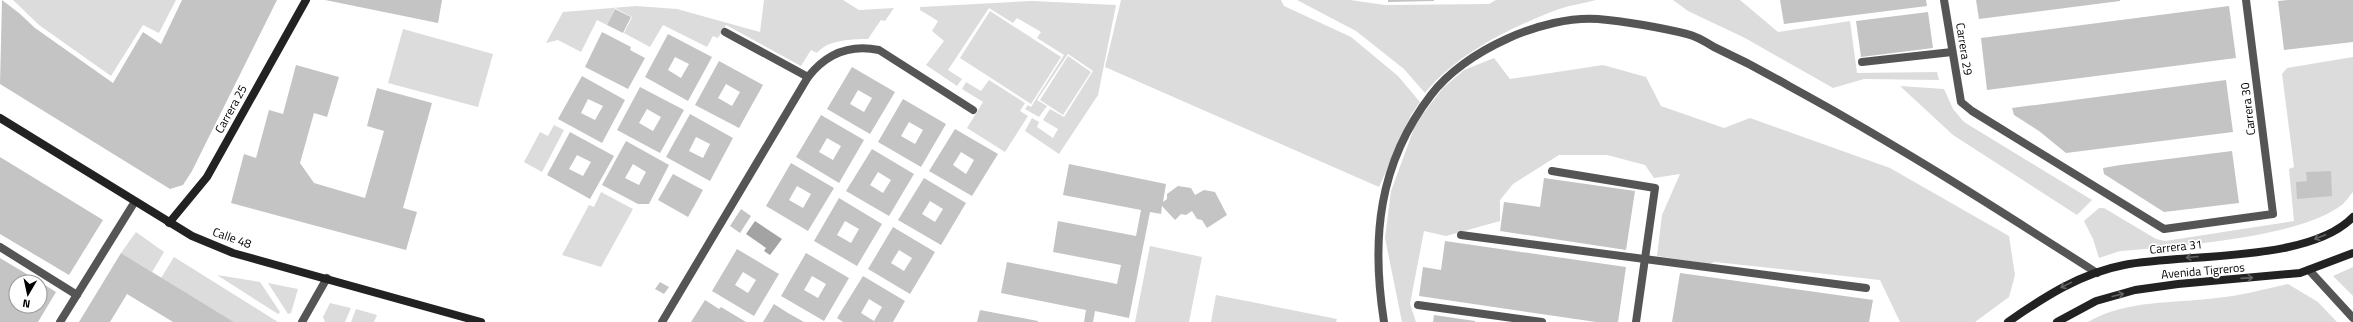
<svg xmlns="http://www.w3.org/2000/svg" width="2353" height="322" font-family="'Titillium Web',sans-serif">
<rect width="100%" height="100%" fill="#fff"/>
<!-- green -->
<g fill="#dcdcdc">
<polygon points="13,0 176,0 159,33 143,25 111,76 39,25"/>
<path d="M764,0H843L859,10L894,8L885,21L881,20L868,39C852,39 827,40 817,53L811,50L801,66L726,25L718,38L713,36L707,47L663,25L650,47L624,33L632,17L615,8L607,25L597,20L581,52L558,40L546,43L563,12L636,6L677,9L760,32Z"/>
<polygon points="1121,0 1281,0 1284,6 1351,37 1398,76 1420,102 1411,115 1379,187 1105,67"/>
<path d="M1297,0H1350L1385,5L1489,4L1496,0H1596C1581,4 1565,6 1551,12C1506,30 1456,55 1425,93L1404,69L1356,31Z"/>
<polygon points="1673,0 1740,0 1778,32 1850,21 1857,73 1937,72 1939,80 1864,79 1833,88 1745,38 1688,11"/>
<polygon points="1032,1 1116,5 1098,95 1059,154 1025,131 1032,118 1039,122 1037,127 1053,138 1058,129 1043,120 1050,109 1064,117 1093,71 1068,54 1037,100 1047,106 1039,117 1025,109 1028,105 1031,107 1064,55 1037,38 1041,32 1017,18 1013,23 989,8 948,70 962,79 957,86 926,65 944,41 932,31 938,21 920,10 920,7"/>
<polygon points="990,11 1061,57 1031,104 960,58"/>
<polygon points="403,29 493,54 478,107 388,83"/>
<polygon points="1068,56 1091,72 1063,115 1040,100"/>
<path d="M2353,57V192C2350,195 2347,200 2343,204C2301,238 2176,246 2120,251L2099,258L2093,239L2084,221L2099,208H2104L2156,239L2165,241L2294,221L2289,169L2294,167L2282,74L2287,68Z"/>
<polygon points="1494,58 1510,79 1603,65 1646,77 1661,106 1724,128 1750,118 1890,168 2009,236 2015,275 2009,297 1975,322 1900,322 1880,280 1715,262 1710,264 1657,256 1662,215 1680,174 1654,178 1645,165 1607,155 1559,155 1513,184 1500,200 1500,221 1446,236 1424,231 1410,304 1416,322 1402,322 1385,238 1391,191 1416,123 1443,88 1464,70"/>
<polygon points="989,80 1025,103 1020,111 1028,116 1005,152 967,128 983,102 962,89 966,82 981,91"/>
<polygon points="1900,86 1944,89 1953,109 1964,122 2092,200 2077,215 1953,135"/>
<polygon points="554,125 564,130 542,172 524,162 540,132 548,136"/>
<polygon points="601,192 633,209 601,267 562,255 589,205 594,207"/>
<polygon points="136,232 164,252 152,272 121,253"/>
<polygon points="1150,246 1202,257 1189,322 1135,322"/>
<polygon points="174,257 278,322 234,322 161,278"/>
<polygon points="2353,267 2353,296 2333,276"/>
<polygon points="217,275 260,282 280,312 278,314"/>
<polygon points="268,283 298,289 291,313 288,314"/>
<path d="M2288,284L2318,302L2337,322H2088C2128,299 2172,304 2216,298C2240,296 2265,289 2288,284Z"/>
<polygon points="1216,295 1337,319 1336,322 1211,322"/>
<polygon points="330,303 351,308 345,322 325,322 323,317"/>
<polygon points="356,309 377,315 374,322 351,322"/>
</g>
<!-- water -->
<polygon fill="#a3a3a3" points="755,221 782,239 770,255 764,251 766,248 746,234"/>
<!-- building -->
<g fill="#c4c4c4" fill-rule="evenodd">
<polygon points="2,0 19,13 35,28 113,83 143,32 161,44 182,0 277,0 192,171 183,185 170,189 0,84"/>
<polygon points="325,0 442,0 438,23"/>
<polygon points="1388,0 1434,0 1434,1 1388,2"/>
<polygon points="1780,0 1926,0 1927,6 1784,24"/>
<polygon points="1976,0 2120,0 2120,1 1979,19"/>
<polygon points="2289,0 2353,0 2353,42 2284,50 2278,1"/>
<polygon points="2229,6 2236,58 1987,90 1981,38"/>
<polygon points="615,9 631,17 623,33 607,25"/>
<polygon points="1928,12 1933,48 1861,57 1856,21"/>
<polygon points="602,32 631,47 630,50 645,58 628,89 585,67"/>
<path d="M668,34L712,57L688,101L645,77ZM675,57L689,64L681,78L668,70Z"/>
<path d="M719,61L763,85L739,128L695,105ZM726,84L740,92L732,106L718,98Z"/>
<polygon points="296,65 339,77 327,117 314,113 300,163 314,183 365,198 384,131 367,126 377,88 432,103 403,208 417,212 406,250 231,203 244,154 256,158 269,110 283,114"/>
<path d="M852,67L895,92L870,134L827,109ZM858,90L872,98L864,112L850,104Z"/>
<path d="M582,76L625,100L602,143L558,119ZM588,99L603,106L595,120L581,113Z"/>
<polygon points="2226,80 2233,132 2066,153 2039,131 2014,115 2012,108"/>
<path d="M640,87L684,110L660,153L617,130ZM647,109L661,117L653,131L639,123Z"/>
<path d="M903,99L946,124L921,167L878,142ZM909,122L923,130L915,144L901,136Z"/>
<path d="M690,114L733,138L710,181L666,157ZM696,137L710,144L703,158L689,151Z"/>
<path d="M821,115L864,140L839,183L796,157ZM827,138L841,146L833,160L819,152Z"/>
<path d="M955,129L998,154L972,196L929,171ZM961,152L974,160L966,174L953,165Z"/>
<path d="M570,132L614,156L590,199L547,175ZM577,155L591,162L583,176L569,169Z"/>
<path d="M626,141L669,165L649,204H638L602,185ZM633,164L646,172L639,185L625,178Z"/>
<path d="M872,149L914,174L889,216L846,191ZM878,172L891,180L883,193L870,185Z"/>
<polygon points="2232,151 2239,203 2164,212 2104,174 2103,168 2120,165"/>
<polygon points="0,157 103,220 69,275 0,234"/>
<path d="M791,163L834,188L808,231L766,206ZM797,186L811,194L803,208L789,200Z"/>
<polygon points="1069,164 1166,184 1163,202 1167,199 1167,194 1178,186 1191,188 1195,195 1204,190 1215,192 1227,215 1207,228 1202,220 1197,219 1192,211 1186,215 1181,214 1175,220 1162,206 1161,214 1150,212 1129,318 1095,311 1093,322 1084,322 1086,310 1001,293 1007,262 1117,284 1121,265 1053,252 1058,221 1136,236 1141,210 1063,195"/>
<polygon points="2331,171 2332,196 2297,199 2296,182 2307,181 2306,172"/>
<polygon points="673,174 703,190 688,217 658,200"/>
<path d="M924,178L966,203L941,245L898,220ZM930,201L943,209L935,222L922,214Z"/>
<polygon points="1544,178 1635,191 1626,250 1500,231 1504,202 1540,207"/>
<path d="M839,198L882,224L857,266L814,241ZM845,221L859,229L851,243L837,235Z"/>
<polygon points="741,209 751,216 740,233 730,226"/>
<path d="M893,227L935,252L910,294L868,269ZM899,250L912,258L904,271L891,263Z"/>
<polygon points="1445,241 1626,267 1618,322 1596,322 1419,296 1423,267 1441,270"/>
<path d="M737,249L779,274L754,316L712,291ZM743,272L756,280L748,293L735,285Z"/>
<polygon points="121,253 152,272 234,322 173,322 127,294 110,322 79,322"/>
<path d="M806,253L849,278L824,321L781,296ZM812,276L826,284L818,298L804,290Z"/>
<polygon points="0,258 40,282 16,282 16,306 40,306 40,282 56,292 38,322 0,322"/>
<polygon points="1680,273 1873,300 1869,322 1672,322"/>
<path d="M863,276L905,301L893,322H843L837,318ZM869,299L882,307L874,321L861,313Z"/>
<polygon points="660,282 669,287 664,294 655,289"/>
<polygon points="705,300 719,309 721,307 746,322 691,322"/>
<polygon points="774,304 788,313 804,322 763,322"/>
<polygon points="980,310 1038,321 1038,322 977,322"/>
<polygon points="1434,315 1475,321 1475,322 1433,322"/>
</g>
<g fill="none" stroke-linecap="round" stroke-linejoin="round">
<!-- lane -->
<g stroke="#555" stroke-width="8">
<polyline points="725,32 808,77"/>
<polyline points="1862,62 1952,52"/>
<polyline points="1552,171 1655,188 1636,322"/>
<polyline points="1461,235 1866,288"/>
<polyline points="2309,270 2353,318"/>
<polyline points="1418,305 1542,322"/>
<path d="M662,322L808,77C826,54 850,44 879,50L973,110"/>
</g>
<!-- street -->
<g stroke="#555" stroke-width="8">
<polyline points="1944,0 1961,102 1972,111 2164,229 2273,214 2246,0"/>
<polyline points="0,247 77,295"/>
<polyline points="60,322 134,203"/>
<polyline points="302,322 327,278"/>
<path d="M1384,322C1371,239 1378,164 1431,95C1464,51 1544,15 1598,19C1624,21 1663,28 1687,34C1696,36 1706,42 1714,47C1740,59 1765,72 1789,86C1894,143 1996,208 2097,273"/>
</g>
<!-- secondary -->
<g stroke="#222" stroke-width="8">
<polyline points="0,118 192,236 233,253 481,322"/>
<polyline points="169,223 207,177 306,0"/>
<path d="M2008,322C2044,297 2081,273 2124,265C2186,253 2309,263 2353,217"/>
<polyline points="2057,322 2096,301 2135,290 2178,284 2300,273 2353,253"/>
</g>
</g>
<!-- one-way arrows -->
<defs><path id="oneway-shaft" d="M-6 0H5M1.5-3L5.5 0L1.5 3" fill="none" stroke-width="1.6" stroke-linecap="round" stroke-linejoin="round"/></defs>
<g stroke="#646464">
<use href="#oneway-shaft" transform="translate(2320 237) rotate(159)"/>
<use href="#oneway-shaft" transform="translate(2192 257) rotate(175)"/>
<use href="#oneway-shaft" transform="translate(2247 278) rotate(-4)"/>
<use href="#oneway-shaft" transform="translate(2066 285) rotate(154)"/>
<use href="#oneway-shaft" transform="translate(2118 295) rotate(-14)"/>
</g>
<g text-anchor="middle" stroke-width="3.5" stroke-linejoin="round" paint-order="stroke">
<!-- street labels -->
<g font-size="12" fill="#000" stroke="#fff">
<text transform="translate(1964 49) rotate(81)" y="4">Carrera 29</text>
<text transform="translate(231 109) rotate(-61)" y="4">Carrera 25</text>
<text transform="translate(2248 109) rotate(-97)" y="4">Carrera 30</text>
<text transform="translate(232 238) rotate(19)" y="4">Calle 48</text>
<text transform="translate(2176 247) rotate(-6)" y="4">Carrera 31</text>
<text transform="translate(2203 271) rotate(-5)" y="4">Avenida Tigreros</text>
</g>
</g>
<!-- north arrow -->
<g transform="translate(28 294) rotate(189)"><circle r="19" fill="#ffffff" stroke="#999999"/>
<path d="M0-3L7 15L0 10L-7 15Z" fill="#000000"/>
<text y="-6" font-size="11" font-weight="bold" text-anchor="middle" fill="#000000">N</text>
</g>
</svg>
